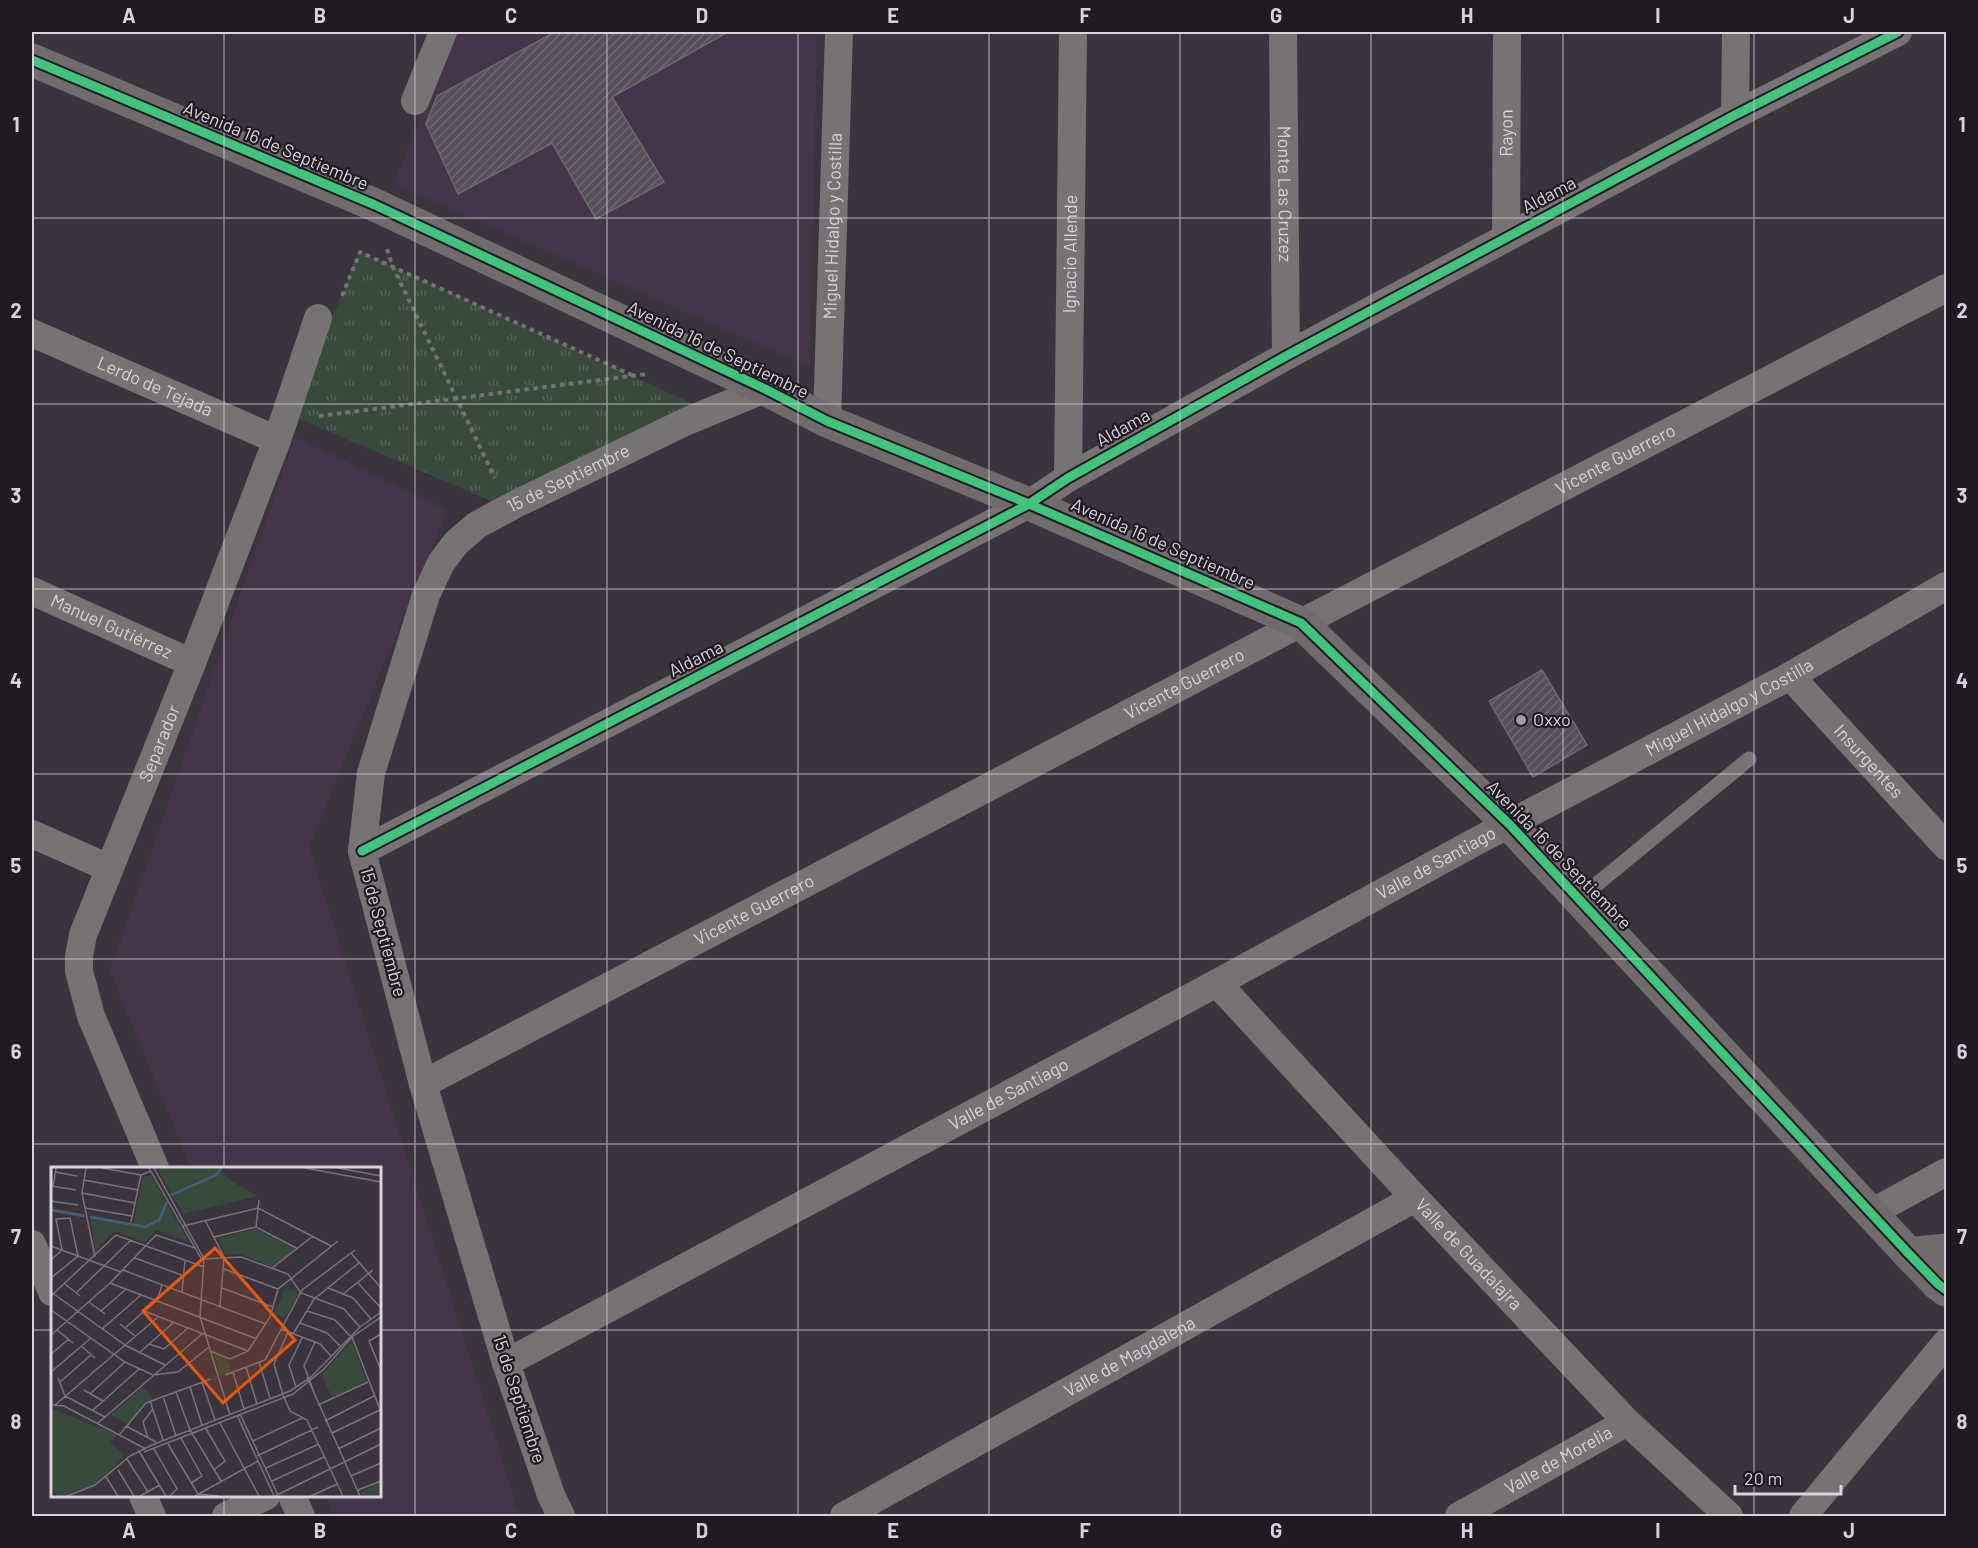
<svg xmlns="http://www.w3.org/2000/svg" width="1978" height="1548" font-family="Barlow,sans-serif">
<defs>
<pattern id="grass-tufts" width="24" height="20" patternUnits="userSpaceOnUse" patternTransform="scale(1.5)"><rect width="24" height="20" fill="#384a3b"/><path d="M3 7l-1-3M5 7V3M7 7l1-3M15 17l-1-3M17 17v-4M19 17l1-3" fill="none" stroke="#546357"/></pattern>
<pattern id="building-hatch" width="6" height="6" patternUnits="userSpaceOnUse" patternTransform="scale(1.5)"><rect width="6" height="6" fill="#564e5a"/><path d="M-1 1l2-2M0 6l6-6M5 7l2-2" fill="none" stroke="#6e6671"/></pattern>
</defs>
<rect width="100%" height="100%" fill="#3b343e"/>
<!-- built -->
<g fill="#44354a">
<polygon points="454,32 817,32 810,367 394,184"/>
<polygon points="295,437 447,510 309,847 517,1507 523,1516 333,1516 325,1496 380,1496 380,1168 191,1168 110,971"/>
</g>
<!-- grass -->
<polygon fill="url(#grass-tufts)" points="359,251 702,408 491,501 293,416"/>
<!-- building -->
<g fill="url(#building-hatch)" stroke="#6e6870" stroke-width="1.5">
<polygon points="555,32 728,32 612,97 664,182 596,219 552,143 458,194 426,124 437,96"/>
<polygon points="1542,670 1587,745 1533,777 1489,701"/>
</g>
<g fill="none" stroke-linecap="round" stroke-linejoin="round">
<!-- path -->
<g stroke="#767174" stroke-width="4" stroke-dasharray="4.5 4.5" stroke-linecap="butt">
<polyline points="387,249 392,265 495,478"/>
<polyline points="342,296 360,252 634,376"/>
<polyline points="319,416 647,374"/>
</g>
<!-- lane -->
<polyline stroke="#777374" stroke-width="15" points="1579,899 1749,759"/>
<!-- street -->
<g stroke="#777374" stroke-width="28">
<path id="s1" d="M1283,32L1286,356"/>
<polyline points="415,101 443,32"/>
<polyline points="1735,115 1736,32"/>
<path id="s2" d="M1506,237L1507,32"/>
<path id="s3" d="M32,333L277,440"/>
<path id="s4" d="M827,421L839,32"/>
<path id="s5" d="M1068,478L1073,32"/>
<path id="s6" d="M32,591L192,663"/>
<path id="s7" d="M1790,676L1946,846"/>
<polyline points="32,834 109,868"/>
<polyline points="362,851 1029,504 1068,478 1286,356 1735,115 1898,32"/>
<path id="s8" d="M1217,983L1415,1198L1627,1422L1729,1516"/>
<path id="s9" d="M423,1084L1301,623L1946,288"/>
<path id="s10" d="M155,1168L91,1016L79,971V956L83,935L192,663L277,440L318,318"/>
<polyline points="1871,1213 1946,1172"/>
<polyline points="32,1244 52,1292"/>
<path id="s11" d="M506,1363L1217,983L1475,842L1790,676L1946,586"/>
<polyline points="143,1496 152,1516"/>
<polyline points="292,1496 301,1516"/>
<polyline points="226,1516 266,1496"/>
<path id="s12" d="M561,1516L551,1495L506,1363L423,1084L362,851L371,773L426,595L441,563L456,543L477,525L514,505L685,422L765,389"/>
<path id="s13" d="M844,1516L1415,1198"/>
<path id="s14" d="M1459,1516L1627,1422"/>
<polyline points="1803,1516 1946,1343"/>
</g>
<!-- secondary -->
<g stroke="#716b6e" stroke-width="33">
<polyline points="32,60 375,205 765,389 827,421 1029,504 1301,623 1510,825 1909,1254 1938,1284 1946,1290"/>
<polyline points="1909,1254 1946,1250"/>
</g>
<defs>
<g id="cycleway">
<polyline points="32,60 375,205 765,389 827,421 1029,504 1301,623 1510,825 1909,1254 1938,1284 1946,1290"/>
<polyline points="362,851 1029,504 1068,478 1286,356 1735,115 1898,32"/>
</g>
</defs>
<!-- cycleway casing -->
<use href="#cycleway" stroke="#201b23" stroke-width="13"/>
<!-- cycleway -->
<use href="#cycleway" stroke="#40c37c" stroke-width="9"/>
</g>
<!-- grid -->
<path fill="none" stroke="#d9d1dc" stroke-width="1.5" stroke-opacity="0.55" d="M224,32V1168M415,32V1516M607,32V1516M798,32V1516M989,32V1516M1180,32V1516M1371,32V1516M1563,32V1516M1754,32V1516M32,218H1946M32,404H1946M32,589H1946M32,774H1946M32,959H1946M32,1144H1946M32,1330H52M380,1330H1946M224,1496V1516"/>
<!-- markers -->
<circle fill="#a29aa5" stroke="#201b23" stroke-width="2" cx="1521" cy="720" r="6"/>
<g text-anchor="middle" stroke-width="4.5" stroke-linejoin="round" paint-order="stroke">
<!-- street labels -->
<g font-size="18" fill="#d9d1dc" stroke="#201b23">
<text dy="6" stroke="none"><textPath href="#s2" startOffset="104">Rayon</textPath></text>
<text transform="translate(276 146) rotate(23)" y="6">Avenida 16 de Septiembre</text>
<text dy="6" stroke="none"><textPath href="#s1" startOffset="162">Monte Las Cruzez</textPath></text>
<text transform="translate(1549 195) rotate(-28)" y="6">Aldama</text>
<text dy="6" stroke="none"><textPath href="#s4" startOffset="195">Miguel Hidalgo y Costilla</textPath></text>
<text dy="6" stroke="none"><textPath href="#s5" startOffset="224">Ignacio Allende</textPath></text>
<text transform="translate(718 350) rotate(26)" y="6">Avenida 16 de Septiembre</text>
<text dy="6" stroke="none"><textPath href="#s3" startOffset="134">Lerdo de Tejada</textPath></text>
<text transform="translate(1123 428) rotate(-29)" y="6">Aldama</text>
<text dy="6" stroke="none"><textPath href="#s9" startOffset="1346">Vicente Guerrero</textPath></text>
<text dy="6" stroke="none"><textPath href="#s12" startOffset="1150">15 de Septiembre</textPath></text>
<text transform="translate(1163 544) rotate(24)" y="6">Avenida 16 de Septiembre</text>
<text dy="6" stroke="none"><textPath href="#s6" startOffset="87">Manuel Gutiérrez</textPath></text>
<text transform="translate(696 659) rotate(-27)" y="6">Aldama</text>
<text dy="6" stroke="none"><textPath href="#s9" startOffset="860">Vicente Guerrero</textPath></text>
<text dy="6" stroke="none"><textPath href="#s11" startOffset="1388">Miguel Hidalgo y Costilla</textPath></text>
<text dy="6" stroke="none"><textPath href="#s10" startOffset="454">Separador</textPath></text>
<text dy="6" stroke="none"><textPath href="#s7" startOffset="116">Insurgentes</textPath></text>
<text transform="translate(1559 855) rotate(46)" y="6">Avenida 16 de Septiembre</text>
<text dy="6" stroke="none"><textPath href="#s11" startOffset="1056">Valle de Santiago</textPath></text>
<text dy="6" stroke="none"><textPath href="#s9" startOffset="374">Vicente Guerrero</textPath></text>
<text transform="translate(383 932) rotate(75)" y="6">15 de Septiembre</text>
<text dy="6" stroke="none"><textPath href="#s11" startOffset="570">Valle de Santiago</textPath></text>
<text dy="6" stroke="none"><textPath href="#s8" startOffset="370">Valle de Guadalajra</textPath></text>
<text dy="6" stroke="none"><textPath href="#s13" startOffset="327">Valle de Magdalena</textPath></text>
<text transform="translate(519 1399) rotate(72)" y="6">15 de Septiembre</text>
<text dy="6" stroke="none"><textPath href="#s14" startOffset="114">Valle de Morelia</textPath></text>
</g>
<!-- poi labels -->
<g font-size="18" fill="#d9d1dc" stroke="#201b23" text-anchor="start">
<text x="1533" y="726">Oxxo</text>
</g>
</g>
<!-- overview -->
<g transform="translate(51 1167)">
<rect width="330" height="330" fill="#3b343e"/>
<path d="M106,1H167L182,15L207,29L132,47ZM100,8L138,75L105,63L94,75L63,64L45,84L39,52L82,59L92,10ZM205,62L244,82L221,100L189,87H174L167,71ZM235,119L239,124L244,122L247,128L234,151L223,147ZM301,173L316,214L281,231L271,208ZM163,186L176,192L180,205L169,209ZM92,220L102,232L94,235L77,257L60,248ZM330,316V329H311L310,325Z" fill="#384a3b"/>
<path d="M0,241L66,268L59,275L74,289L45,317L11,329H6L0,316Z" fill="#384a3b"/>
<path fill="none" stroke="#465c76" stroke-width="3" d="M120,28L165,8L170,1M0,43L34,49M39,50L94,60L108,53L116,35"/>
<path fill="none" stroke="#7a737d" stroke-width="1.5" d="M35,1L31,26L44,90M51,1L90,8L100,4M98,1L151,93M103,1L153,92L149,150L179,248M254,1L330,15M287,1L330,9M4,5L26,9M33,13L87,23M0,19L25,23M2,20L5,1M31,26L84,36M0,34L27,38M34,41L81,49M154,53L173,90L169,139M80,55L90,8M132,59L207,41L280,79M205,60L208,33M163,70L205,60L247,82M0,79L70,105M300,86L330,121M84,91L133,109M150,92L190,90L237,107L250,126L293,142L309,160M0,93L11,83L5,52L19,51L27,89L0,111M221,101L262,69M173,102L227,122M72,103L215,157M59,116L206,172M307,116L330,141M14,117L29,129M171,121L222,140M277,121L302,131L320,152M0,125L74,178L114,198M131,125L134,93M25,126L80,73M292,127L322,103M0,129L65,68L153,100M38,135L54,147M0,143L74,195L102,208L127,205L158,180M50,144L75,122M93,144L197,184M256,144L284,153L299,169M249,156L276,166L289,179M69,157L84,169M74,161L106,133L111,118M51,162L90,128M230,162L269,177L280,189M6,163L22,176M237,165L223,197L232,228L239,244L256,253L292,329M242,167L263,132L308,96M330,167L318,174L330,203M0,168L59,116L105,68L144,81M301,170L330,245M264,175L253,199L266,233M98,177L113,182L137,161M30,179L44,191M159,184L179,192L197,184L219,150L227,122L287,74M88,186L122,156M0,187L18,172M208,195L219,231M195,200L206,237M0,205L40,171M182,205L193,242M174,208L214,193L251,123L304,83M256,210L309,329M7,211L14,229L54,250M9,215L40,188M151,215L164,253M139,220L151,258M245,220L238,198L251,171M33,223L52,234M125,225L139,263L170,314M40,226L74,195M112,229L125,269M99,234L112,273M0,238L13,239L95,282M4,238L107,150M267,238L317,215M41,244L88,202M189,247L227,328M186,248L223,329M274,254L323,229M47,256L151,167M169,256L208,329M75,259L105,275M155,262L174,294L163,303M281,266L329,243M69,267L95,236L160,212M97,271L92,255L102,242M130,271L151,309L140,316M202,274L251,251M117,277L147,327L168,329M103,282L126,322L119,329M287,282L330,261M88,284L115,329M93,285L242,227L273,202L301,170L330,150M206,289L267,260M76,292L97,325M215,301L268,277M67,303L83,329M300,309L330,296M55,310L67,329M221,314L273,290M307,323L330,314M16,329L44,318L79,289L101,278L239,224L259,211L309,160L330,145M89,329L109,318M144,329L207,294M224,329L330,277M260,329L286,317"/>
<path fill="#e8590c" fill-opacity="0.15" stroke="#e8590c" stroke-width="3" d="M164,81L244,173L172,236L92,144Z"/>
<rect width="330" height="330" fill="none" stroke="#d9d1dc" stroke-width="3"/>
</g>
<!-- border -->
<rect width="1978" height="1548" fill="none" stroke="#201b23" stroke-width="66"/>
<!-- scale -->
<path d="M1735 1485v9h106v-9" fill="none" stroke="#d9d1dc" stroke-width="3"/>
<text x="1744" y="1485" font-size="18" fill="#d9d1dc" stroke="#201b23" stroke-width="4.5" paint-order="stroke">20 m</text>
<rect x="33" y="33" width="1912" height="1482" fill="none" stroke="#d9d1dc" stroke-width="2"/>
<g font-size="20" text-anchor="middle" font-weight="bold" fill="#d9d1dc">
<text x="129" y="23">A</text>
<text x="320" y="23">B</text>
<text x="511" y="23">C</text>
<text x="702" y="23">D</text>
<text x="893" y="23">E</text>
<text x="1085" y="23">F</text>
<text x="1276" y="23">G</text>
<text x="1467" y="23">H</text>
<text x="1658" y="23">I</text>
<text x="1849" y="23">J</text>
<text x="16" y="132">1</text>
<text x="1962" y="132">1</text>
<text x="16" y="318">2</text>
<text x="1962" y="318">2</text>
<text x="16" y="503">3</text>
<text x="1962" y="503">3</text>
<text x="16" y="688">4</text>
<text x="1962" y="688">4</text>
<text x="16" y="873">5</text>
<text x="1962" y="873">5</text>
<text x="16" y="1059">6</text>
<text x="1962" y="1059">6</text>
<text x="16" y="1244">7</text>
<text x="1962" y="1244">7</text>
<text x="16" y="1429">8</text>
<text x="1962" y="1429">8</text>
<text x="129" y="1538">A</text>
<text x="320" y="1538">B</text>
<text x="511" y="1538">C</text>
<text x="702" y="1538">D</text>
<text x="893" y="1538">E</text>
<text x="1085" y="1538">F</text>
<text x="1276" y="1538">G</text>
<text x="1467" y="1538">H</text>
<text x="1658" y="1538">I</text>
<text x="1849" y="1538">J</text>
</g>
</svg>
